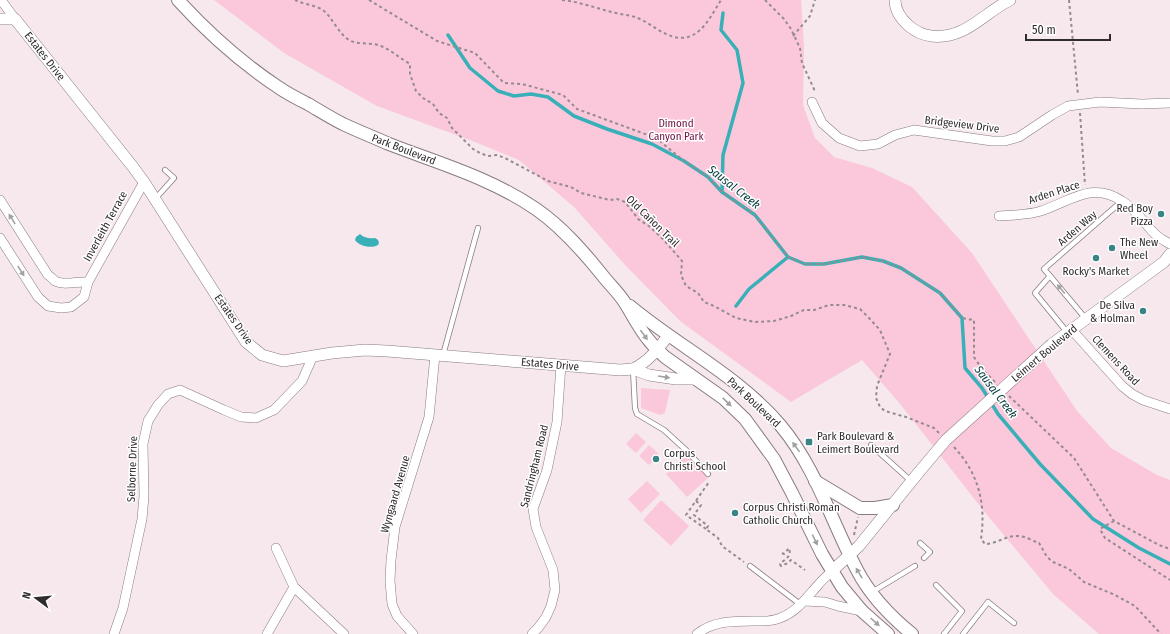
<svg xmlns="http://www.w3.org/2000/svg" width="1170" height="634" font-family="'Fira Sans Condensed',sans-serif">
<rect width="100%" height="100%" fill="#f6e8ec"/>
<!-- green -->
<g fill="#fbc8db">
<polygon points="214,0 801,0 804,46 803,105 815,138 834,157 872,168 912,187 972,253 1077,411 1111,448 1157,475 1170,480 1170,634 1099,634 1053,594 983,510 901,405 862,360 791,402 680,321 626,266 574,207 519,160 475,142 377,106 284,53"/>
<polygon points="641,388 670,390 665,413 660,415 641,408"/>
<polygon points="636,433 646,442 636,453 626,444"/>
<polygon points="649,445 659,454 649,465 639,456"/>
<polygon points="689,453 710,476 687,497 666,474"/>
<polygon points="647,481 660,494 641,513 628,499"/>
<polygon points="661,500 689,526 671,546 643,520"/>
</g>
<!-- water -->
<path fill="#39b0b7" d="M360,234C364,238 370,239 375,238L378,240L379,243L378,245C371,249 359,246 355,240L356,237Z"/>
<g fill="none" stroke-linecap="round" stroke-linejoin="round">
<!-- stream -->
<g stroke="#39b0b7" stroke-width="3.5">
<polyline points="448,35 470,68 498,91 514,96 531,94 548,97 574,116 607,129 652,144 684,161 708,177 722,192 755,215 788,257 805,264 824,264 862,257 883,261 901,268 940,293 962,318 965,368 982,388 998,414 1040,464 1093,519 1139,548 1170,564"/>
<polyline points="722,192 723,155 743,83 737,50 721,30 723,13"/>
<polyline points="736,306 749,289 788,257"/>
</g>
<defs>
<g id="service">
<polyline points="155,199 174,178 165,170"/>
<polyline points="1050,276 1044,269 1122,201"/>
<polyline points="1067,332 1035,293 1050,276 1086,319"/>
<polyline points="443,355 478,228"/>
<polyline points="633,369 635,408 637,414 664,430 687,451 708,474"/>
<polyline points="871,445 911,481"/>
<polyline points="920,543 930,552 924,558"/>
<polyline points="750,566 800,604"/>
<polyline points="936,585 962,611 944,634"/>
<polyline points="872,592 915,566"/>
<polyline points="963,634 988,602 1014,623"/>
</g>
<g id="minor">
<polyline points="1,0 15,19"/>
<polyline points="812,102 822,123 839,138 860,146 878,144 895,135 914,130 992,141 1005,141 1019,137 1052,115 1068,106 1100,102 1142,104 1170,103"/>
<path d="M0,200L48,275C50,276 53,279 55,281C65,286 77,281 88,282"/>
<path d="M999,216C1013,215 1028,215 1041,211C1071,201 1092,181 1122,201C1136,209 1144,223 1155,234C1159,238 1165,241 1170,244"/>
<polyline points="0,238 38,297 48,306 61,308 71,307 84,297 88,282 144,182"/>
<polyline points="1071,329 1122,386 1132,394 1143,400 1170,409"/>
<polyline points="276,548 294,587"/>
<polyline points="804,601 825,602 838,606 862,611"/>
<polyline points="114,634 123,608 142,519 144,496 143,444 148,421 158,405 168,394 180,390 224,410 241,417 256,418 274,410 302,381 313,356"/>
<polyline points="267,634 294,587 344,634"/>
<polyline points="413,634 397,616 392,604 390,581 391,560 395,527 429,417 435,355"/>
<polyline points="532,634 538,628 546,617 551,606 555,590 553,570 536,527 533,509 547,470 557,422 561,365"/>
<path d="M697,634C713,621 733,621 753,621C762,621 771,622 780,618C797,612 807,597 819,584C823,579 828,575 832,571"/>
</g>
<g id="tertiary">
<path d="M895,0C895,11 901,19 909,26C915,31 924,35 931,36C965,40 982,14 1010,0"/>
<polyline points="0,19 15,19 133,167 144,182 246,342 262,355 283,361 332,353 365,350 387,351 620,370 633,369 649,375 676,379 696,379"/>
<polyline points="1052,344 1164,262 1170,254"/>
<path d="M633,369C648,362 658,349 668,336"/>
<polyline points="832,571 859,546 919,472"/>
</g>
<g id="secondary">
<path d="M178,0C208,33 242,63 278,87C288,94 298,99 308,104C320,111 331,118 343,124C358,131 373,137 389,144C438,163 491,178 536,209C562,227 583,251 603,276C610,285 619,293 625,303C638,324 645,340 665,357L723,398L745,419L774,459L792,493L822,554L842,587L862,611L888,634"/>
<path d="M630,306C679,347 739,376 781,426C816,468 832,523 857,570C870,595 890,616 912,634"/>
<polyline points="815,481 860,508 875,508 893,505"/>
</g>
</defs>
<!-- service casing -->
<use href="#service" stroke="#887b80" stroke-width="6"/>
<!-- minor casing -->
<use href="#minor" stroke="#887b80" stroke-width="10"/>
<!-- tertiary casing -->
<use href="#tertiary" stroke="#887b80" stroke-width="12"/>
<!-- secondary casing -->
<use href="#secondary" stroke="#887b80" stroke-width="14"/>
<!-- path -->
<g stroke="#958b8e" stroke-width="2" stroke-dasharray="3 3" stroke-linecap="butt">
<path d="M295,0C303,4 314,5 321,9C332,15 338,35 351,41C360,45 371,42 381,46C391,50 401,59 410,64V74L416,91L423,98L433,104L439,113L447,118L452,128L473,149L480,153L488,156L497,155L505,158L548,181L571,187L581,193L610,200L617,199L625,202L633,212L638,219L649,226L663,239L682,261L681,275L686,286L698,293L704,302L714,306L736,318L755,322L774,321L791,316L804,310H814L829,305H844L860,309L869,318L880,330L890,354L877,386L876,398L880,407L885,411L906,417L934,428L939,433"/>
<polyline points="369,0 437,41 475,53 504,83 522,84 563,95 577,109 656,138 684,161 708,177 722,192 755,215 788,257 805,264 824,264 862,257 883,261 901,268 940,293 962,318 974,320 974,357 982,369 995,382"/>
<path d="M562,0C581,2 598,9 616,13C624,15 632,15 640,19C649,23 657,30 666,34C696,48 708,21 721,0"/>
<polyline points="765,0 784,19 791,29 800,48 802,63 814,89 814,93"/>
<polyline points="1069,0 1078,95"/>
<polyline points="793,36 810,16 815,0"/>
<polyline points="1080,113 1085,185"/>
<polyline points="1009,396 1074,458 1114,521 1159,545 1170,549"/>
<path d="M954,447C979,474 986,504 981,539L985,544C996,544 1007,535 1018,536C1025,536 1033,541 1039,543L1047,557L1053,562L1069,569L1084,582L1115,595L1135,606L1161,634"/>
<polyline points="696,501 701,505 694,515 708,526 706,529 718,538 722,546 744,562"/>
<polyline points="1114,521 1100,529 1105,538 1170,580"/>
<polyline points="706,529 686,515 709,482"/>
<polyline points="854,535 858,517"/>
<path d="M782,553L784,554L789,548C792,557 785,559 780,564L781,566L788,563L791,560L805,570"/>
</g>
<!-- service -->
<use href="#service" stroke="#fff" stroke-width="4.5"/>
<!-- minor -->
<use href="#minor" stroke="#fff" stroke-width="9"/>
<!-- tertiary -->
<use href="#tertiary" stroke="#fff" stroke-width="11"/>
<!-- secondary -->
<use href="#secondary" stroke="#fff" stroke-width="12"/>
<defs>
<polyline id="tertiary-bridge" points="919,472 946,440 1052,344"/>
</defs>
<!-- tertiary-bridge casing -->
<use href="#tertiary-bridge" stroke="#887b80" stroke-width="12" stroke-linecap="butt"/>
<!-- tertiary-bridge -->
<use href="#tertiary-bridge" stroke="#fff" stroke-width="11"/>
</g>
<!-- one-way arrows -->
<defs><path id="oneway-solid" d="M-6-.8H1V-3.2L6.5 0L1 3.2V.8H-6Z"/></defs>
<g fill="#a2a0a0">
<use href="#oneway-solid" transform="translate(12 219) rotate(-122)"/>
<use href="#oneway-solid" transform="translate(21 271) rotate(58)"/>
<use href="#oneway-solid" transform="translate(1061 289) rotate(-130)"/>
<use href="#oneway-solid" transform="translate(644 335) rotate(54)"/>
<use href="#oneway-solid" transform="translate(664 377) rotate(9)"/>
<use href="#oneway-solid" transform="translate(727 402) rotate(44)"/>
<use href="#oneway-solid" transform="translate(796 447) rotate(-126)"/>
<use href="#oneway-solid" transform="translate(815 540) rotate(64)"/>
<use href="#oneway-solid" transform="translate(859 573) rotate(-121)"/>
<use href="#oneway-solid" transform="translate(875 622) rotate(42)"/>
</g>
<!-- markers -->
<g fill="#3a8387" stroke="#fff" stroke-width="1.5">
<circle cx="1161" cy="214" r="4"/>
<circle cx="1112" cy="248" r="4"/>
<circle cx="1096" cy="258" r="4"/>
<circle cx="1143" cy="311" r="4"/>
<rect x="805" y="438" width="8" height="8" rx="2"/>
<circle cx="656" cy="459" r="4"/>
<circle cx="735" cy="513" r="4"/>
</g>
<g text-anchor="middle" stroke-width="3" stroke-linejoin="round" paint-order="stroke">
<!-- street labels -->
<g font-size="11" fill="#302b2d" stroke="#fff">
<text transform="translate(45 56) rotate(52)" y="4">Estates Drive</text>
<text transform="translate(962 124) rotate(7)" y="4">Bridgeview Drive</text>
<text transform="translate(404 149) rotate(21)" y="4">Park Boulevard</text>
<text transform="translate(1054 192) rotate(-18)" y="4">Arden Place</text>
<text transform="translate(653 221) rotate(44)" y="4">Old Cañon Trail</text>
<text transform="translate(105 226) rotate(-61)" y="4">Inverleith Terrace</text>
<text transform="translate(1077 228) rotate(-41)" y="4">Arden Way</text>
<text transform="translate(234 319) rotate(55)" y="4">Estates Drive</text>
<text transform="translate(1044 353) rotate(-40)" y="4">Leimert Boulevard</text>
<text transform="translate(1116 360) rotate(47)" y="4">Clemens Road</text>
<text transform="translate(550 364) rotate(5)" y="4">Estates Drive</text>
<text transform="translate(754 402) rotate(43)" y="4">Park Boulevard</text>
<text transform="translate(534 466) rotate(-76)" y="4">Sandringham Road</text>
<text transform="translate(132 469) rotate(-88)" y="4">Selborne Drive</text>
<text transform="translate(395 494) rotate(-74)" y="4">Wyngaard Avenue</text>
</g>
<!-- park labels -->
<g font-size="11" fill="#6d1041" stroke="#fff">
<text x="676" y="127">Dimond<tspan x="676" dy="13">Canyon Park</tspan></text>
</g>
<!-- poi labels -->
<g font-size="11" fill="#302b2d" stroke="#fff" text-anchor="start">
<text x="1153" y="212" text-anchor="end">Red Boy<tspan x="1153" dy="13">Pizza</tspan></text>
<text x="1120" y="246">The New<tspan x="1120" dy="13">Wheel</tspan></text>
<text x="1096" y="275" text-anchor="middle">Rocky's Market</text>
<text x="1135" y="309" text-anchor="end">De Silva<tspan x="1135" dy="13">&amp; Holman</tspan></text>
<text x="817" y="440">Park Boulevard &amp;<tspan x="817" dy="13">Leimert Boulevard</tspan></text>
<text x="664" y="457">Corpus<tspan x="664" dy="13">Christi School</tspan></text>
<text x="743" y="511">Corpus Christi Roman<tspan x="743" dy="13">Catholic Church</tspan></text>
</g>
<!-- water labels -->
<g font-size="12" font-style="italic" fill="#013a3d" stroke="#fff">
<text transform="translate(734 187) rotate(38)" y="4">Sausal Creek</text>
<text transform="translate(996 392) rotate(53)" y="4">Sausal Creek</text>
</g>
</g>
<!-- north arrow -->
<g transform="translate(36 598) rotate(286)" stroke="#ffffff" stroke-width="3" paint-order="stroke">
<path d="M0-3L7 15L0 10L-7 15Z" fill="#302b2d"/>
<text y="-6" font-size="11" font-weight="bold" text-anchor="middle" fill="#302b2d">N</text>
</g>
<!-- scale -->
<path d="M1026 34v6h84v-6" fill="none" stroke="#302b2d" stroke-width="2"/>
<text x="1032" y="34" font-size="12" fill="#302b2d" stroke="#ffffff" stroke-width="3" paint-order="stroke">50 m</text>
</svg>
